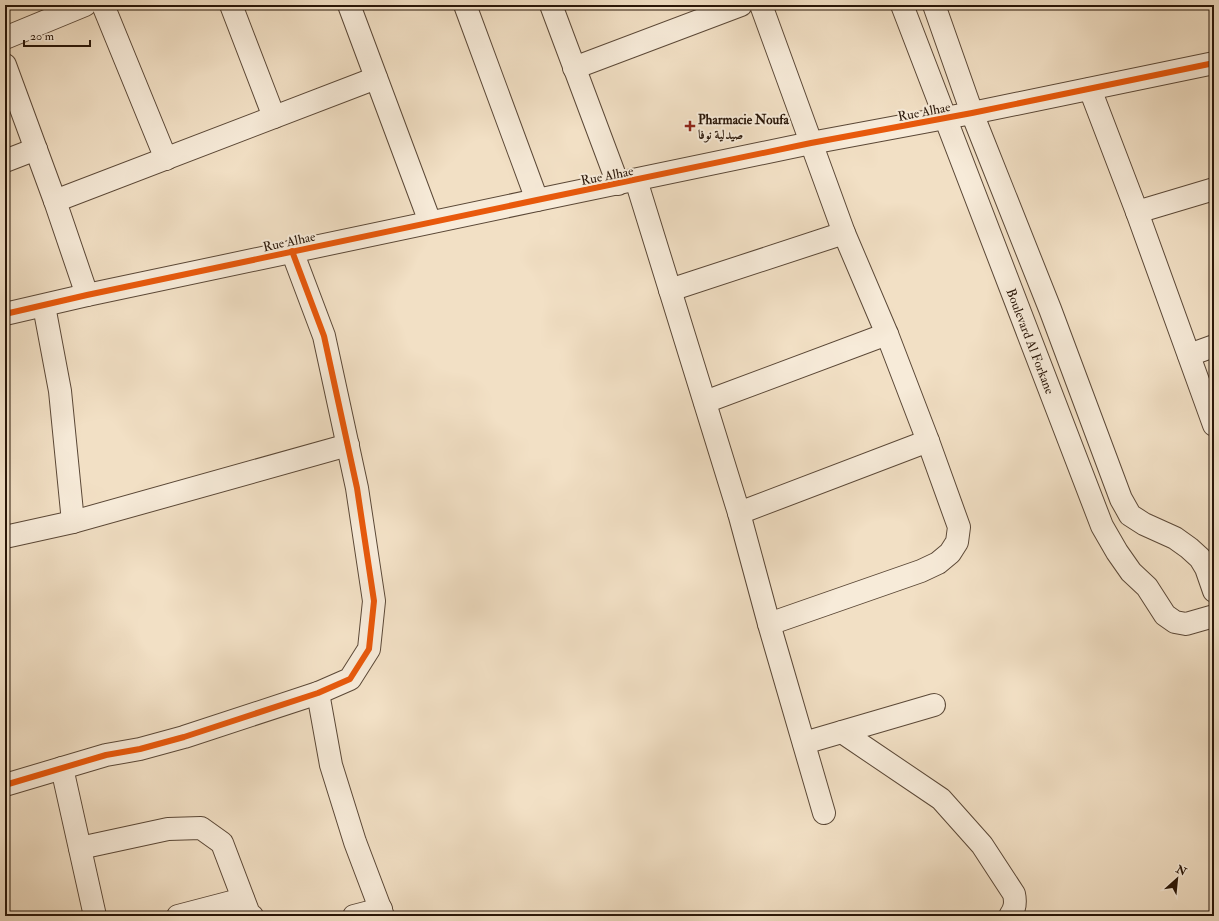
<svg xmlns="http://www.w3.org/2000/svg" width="1219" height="921" font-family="'IM FELL Double Pica',Amiri,serif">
<rect width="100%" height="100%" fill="#f2e0c5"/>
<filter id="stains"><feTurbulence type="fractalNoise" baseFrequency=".005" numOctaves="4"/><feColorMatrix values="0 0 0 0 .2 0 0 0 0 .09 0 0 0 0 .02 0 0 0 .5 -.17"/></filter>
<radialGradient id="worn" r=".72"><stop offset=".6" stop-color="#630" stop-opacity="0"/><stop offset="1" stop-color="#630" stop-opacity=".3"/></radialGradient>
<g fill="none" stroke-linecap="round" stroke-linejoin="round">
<defs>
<g id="minor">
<polyline points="103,5 166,159"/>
<polyline points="231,5 274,117"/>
<polyline points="349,5 430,222"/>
<polyline points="465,5 537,200"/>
<polyline points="551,5 618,184"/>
<polyline points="761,5 844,233 887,334 928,441 959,527 957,542 950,553 938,563 921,571 769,624"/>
<path id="s1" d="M902,5L1102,526L1117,552L1131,572L1147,587L1165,615L1175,622L1186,624L1214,616"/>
<polyline points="934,5 972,113 1050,309 1121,499 1130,515 1144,524 1175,538 1189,548 1200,558 1206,568 1214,591"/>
<polyline points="5,38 85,5"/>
<polyline points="5,65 55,201 87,295"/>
<polyline points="574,68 741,5"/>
<polyline points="1090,89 1137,212 1214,425"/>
<polyline points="5,161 36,149"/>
<polyline points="636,180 739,513 769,624 824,813"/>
<polyline points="55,201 376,78"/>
<polyline points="1137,212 1214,189"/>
<polyline points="670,290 844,233"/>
<polyline points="44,306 60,391 73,522"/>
<polyline points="5,314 87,295 537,200 811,143 972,113 1214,63"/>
<polyline points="1189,355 1214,346"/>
<polyline points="705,402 887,334"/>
<polyline points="739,513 928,441"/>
<polyline points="5,537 73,522 348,445"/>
<polyline points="318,693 331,765 355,842 383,916"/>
<path d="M842,732L941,799L982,845L1014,894C1016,903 1015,909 1010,916"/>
<polyline points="804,743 934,705"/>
<polyline points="62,768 95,916"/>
<polyline points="5,785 106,755 140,749 184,737 318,693 350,679 369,649 374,601 357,488 324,336 292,251"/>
<polyline points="80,848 168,829 201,828 222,843 249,914 252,916"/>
<polyline points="178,916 243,899"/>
<polyline points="354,916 381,909"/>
</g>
</defs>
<!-- minor casing -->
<use href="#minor" stroke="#5b4837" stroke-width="24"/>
<!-- minor -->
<use href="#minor" stroke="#f7ebd9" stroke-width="22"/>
<defs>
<g id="cycleway">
<polyline points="5,314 87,295 537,200 811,143 972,113 1214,63"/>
<polyline points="5,785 106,755 140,749 184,737 318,693 350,679 369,649 374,601 357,488 324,336 292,251"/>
</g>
</defs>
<!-- cycleway casing -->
<use href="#cycleway" stroke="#f7ebd9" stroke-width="8"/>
<!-- cycleway -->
<use href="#cycleway" stroke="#e8590c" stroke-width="6"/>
</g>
<!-- markers -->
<path fill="#8f2418" stroke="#f7ebd9" stroke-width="1.5" d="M688 120h4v4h4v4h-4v4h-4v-4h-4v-4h4z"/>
<g text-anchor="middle" stroke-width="4" stroke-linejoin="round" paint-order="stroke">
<!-- street labels -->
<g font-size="13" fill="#291608" stroke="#f7ebd9">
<text transform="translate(924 111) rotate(-11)" y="5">Rue Alhae</text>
<text transform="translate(607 175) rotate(-11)" y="5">Rue Alhae</text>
<text transform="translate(289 241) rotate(-12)" y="5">Rue Alhae</text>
<text dy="5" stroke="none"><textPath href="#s1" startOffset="360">Boulevard Al Forkane</textPath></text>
</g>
<!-- poi labels -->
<g font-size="13" font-weight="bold" fill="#291608" stroke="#f7ebd9" text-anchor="start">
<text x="698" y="124">Pharmacie Noufa<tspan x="698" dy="15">صيدلية نوفا</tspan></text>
</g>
</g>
<!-- margin -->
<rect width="1219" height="921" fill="none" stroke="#f2e0c5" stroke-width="20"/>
<rect x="6" y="6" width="1207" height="909" fill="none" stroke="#291608" stroke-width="2"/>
<rect x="10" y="10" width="1199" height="901" fill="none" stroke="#291608"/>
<!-- north arrow -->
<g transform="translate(1177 879) rotate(27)" stroke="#f7ebd9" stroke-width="3" paint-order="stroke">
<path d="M0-3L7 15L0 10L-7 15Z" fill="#291608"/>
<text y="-6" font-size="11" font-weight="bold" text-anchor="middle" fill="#291608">N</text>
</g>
<!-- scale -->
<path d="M24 40v6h66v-6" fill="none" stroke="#291608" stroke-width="2"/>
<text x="30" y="40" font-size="12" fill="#291608" stroke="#f7ebd9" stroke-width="3" paint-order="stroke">20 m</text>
<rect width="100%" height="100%" filter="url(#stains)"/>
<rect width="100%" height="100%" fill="url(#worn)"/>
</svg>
